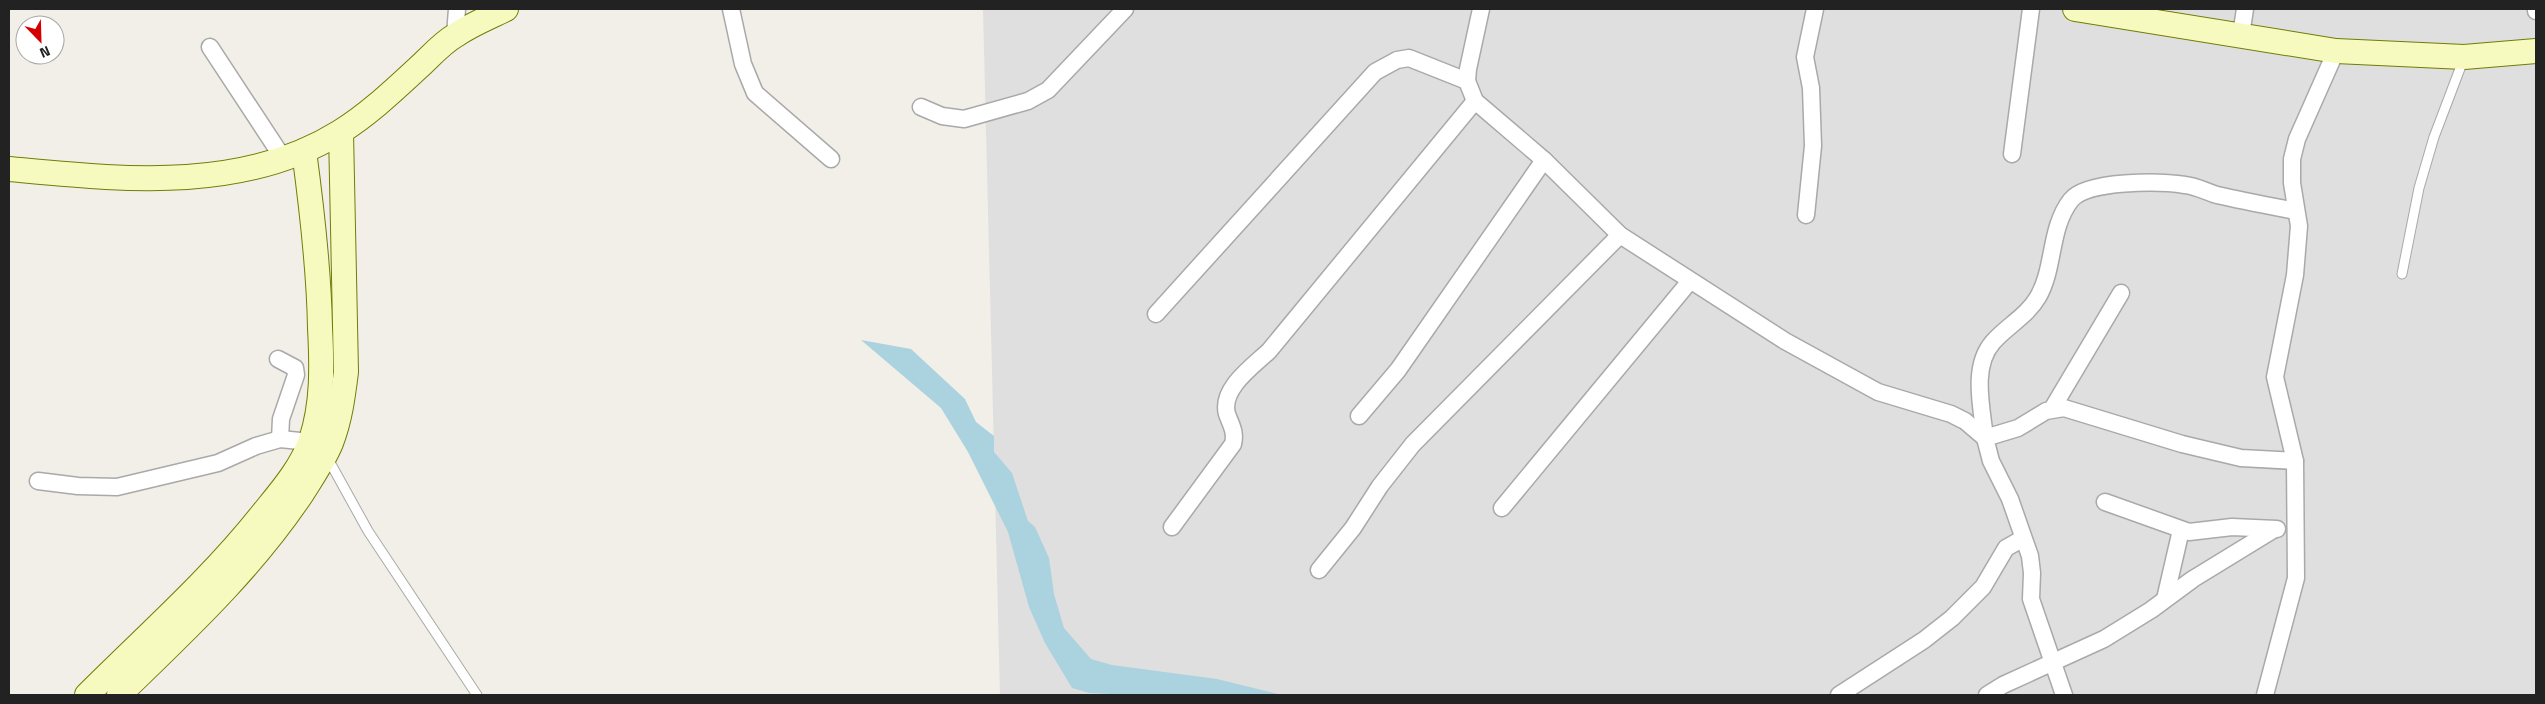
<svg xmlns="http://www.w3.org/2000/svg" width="2545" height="704" font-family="'Titillium Web',sans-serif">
<rect width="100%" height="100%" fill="#f2efe9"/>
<!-- residential -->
<polygon fill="#e0dfdf" points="983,9 2536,9 2536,695 1000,695"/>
<!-- water -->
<polygon fill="#aad3df" points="861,340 911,349 965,399 976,422 994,436 994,452 1012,473 1028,521 1035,527 1049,558 1054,594 1064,628 1091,659 1112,665 1217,679 1282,695 1131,695 1089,693 1072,688 1045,643 1029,607 1008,532 968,452 941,408"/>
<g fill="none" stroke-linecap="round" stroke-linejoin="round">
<defs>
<g id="lane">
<polyline points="2402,274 2419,188 2434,137 2464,58"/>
<polyline points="327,457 368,531 477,695"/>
</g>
<g id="street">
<polyline points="731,9 743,64 755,93 831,159"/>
<polyline points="1481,9 1468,69 1467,81 1475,101 1544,160 1620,235 1785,341 1878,392 1951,414 1965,421 1985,438"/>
<polyline points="2536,9 2536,11"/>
<polyline points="455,35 457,9"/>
<polyline points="2241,35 2245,9"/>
<polyline points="210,47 283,158"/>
<polyline points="921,107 942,116 964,119 1028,101 1048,90 1125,9"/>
<polyline points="2012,154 2031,9"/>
<polyline points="1806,215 1813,146 1811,88 1805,57 1815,9"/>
<polyline points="1156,314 1375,72 1397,60 1409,58 1467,81"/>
<polyline points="278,359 295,368 296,375 281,419 280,439"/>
<polyline points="2052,409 2121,293"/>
<polyline points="1359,416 1398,370 1544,160"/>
<path d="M1985,438C1982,408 1971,367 1993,342C2007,326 2027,316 2038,297C2055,268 2049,228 2071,200C2087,180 2160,181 2185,185C2196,186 2207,192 2217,195C2243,201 2270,206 2296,211"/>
<polyline points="38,481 78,486 117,487 218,463 256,446 280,439 310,442 316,447"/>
<polyline points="2105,502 2189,532 2232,527 2277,529"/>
<polyline points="1502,508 1690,281"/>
<path d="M1172,527L1233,444C1236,432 1231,425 1227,414C1220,389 1253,366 1269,351L1475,101"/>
<polyline points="1319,570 1353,528 1380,486 1413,444 1620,235"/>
<polyline points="2165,599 2181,530"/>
<polyline points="1839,695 1924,640 1952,618 1983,587 2006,548 2022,539"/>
<polyline points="1987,695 2003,685 2104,639 2151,610 2193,579 2273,530"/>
<polyline points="2064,695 2031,599 2032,573 2030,556 2010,499 1991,461 1985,438 2018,428 2046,411 2064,408 2182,444 2241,458 2295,461"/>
<polyline points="2265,695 2296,578 2295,461 2275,377 2295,275 2299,226 2292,183 2292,159 2297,139 2336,51"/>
</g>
<g id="secondary">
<polyline points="2075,9 2336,51 2464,57 2536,51"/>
<path d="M9,169C119,179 241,194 340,132C369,114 394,90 419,67C431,56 442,43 456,35C472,24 490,17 506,9"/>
<path d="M87,695C147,635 210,580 263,513C281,491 301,468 311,440C323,404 322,366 320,328C319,269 312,210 304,151"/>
<path d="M119,695C185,631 252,569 303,492C313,476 324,460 331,443C340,420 343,396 346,372L341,132"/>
</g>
</defs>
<!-- lane casing -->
<use href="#lane" stroke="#a9a9a9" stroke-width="11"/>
<!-- street casing -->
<use href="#street" stroke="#a9a9a9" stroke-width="19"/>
<!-- secondary casing -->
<use href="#secondary" stroke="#707d05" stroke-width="26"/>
<!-- lane -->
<use href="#lane" stroke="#fff" stroke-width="9"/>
<!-- street -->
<use href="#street" stroke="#fff" stroke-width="16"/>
<!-- secondary -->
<use href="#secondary" stroke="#f7fabf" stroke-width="24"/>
</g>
<!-- border -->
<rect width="2545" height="704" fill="none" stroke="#222222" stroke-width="20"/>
<!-- north arrow -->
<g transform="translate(40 40) rotate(157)"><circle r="24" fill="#ffffff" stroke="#a7a7a7"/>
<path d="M0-4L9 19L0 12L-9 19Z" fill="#d40000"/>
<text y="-8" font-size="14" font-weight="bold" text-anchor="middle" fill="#222222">N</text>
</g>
</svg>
